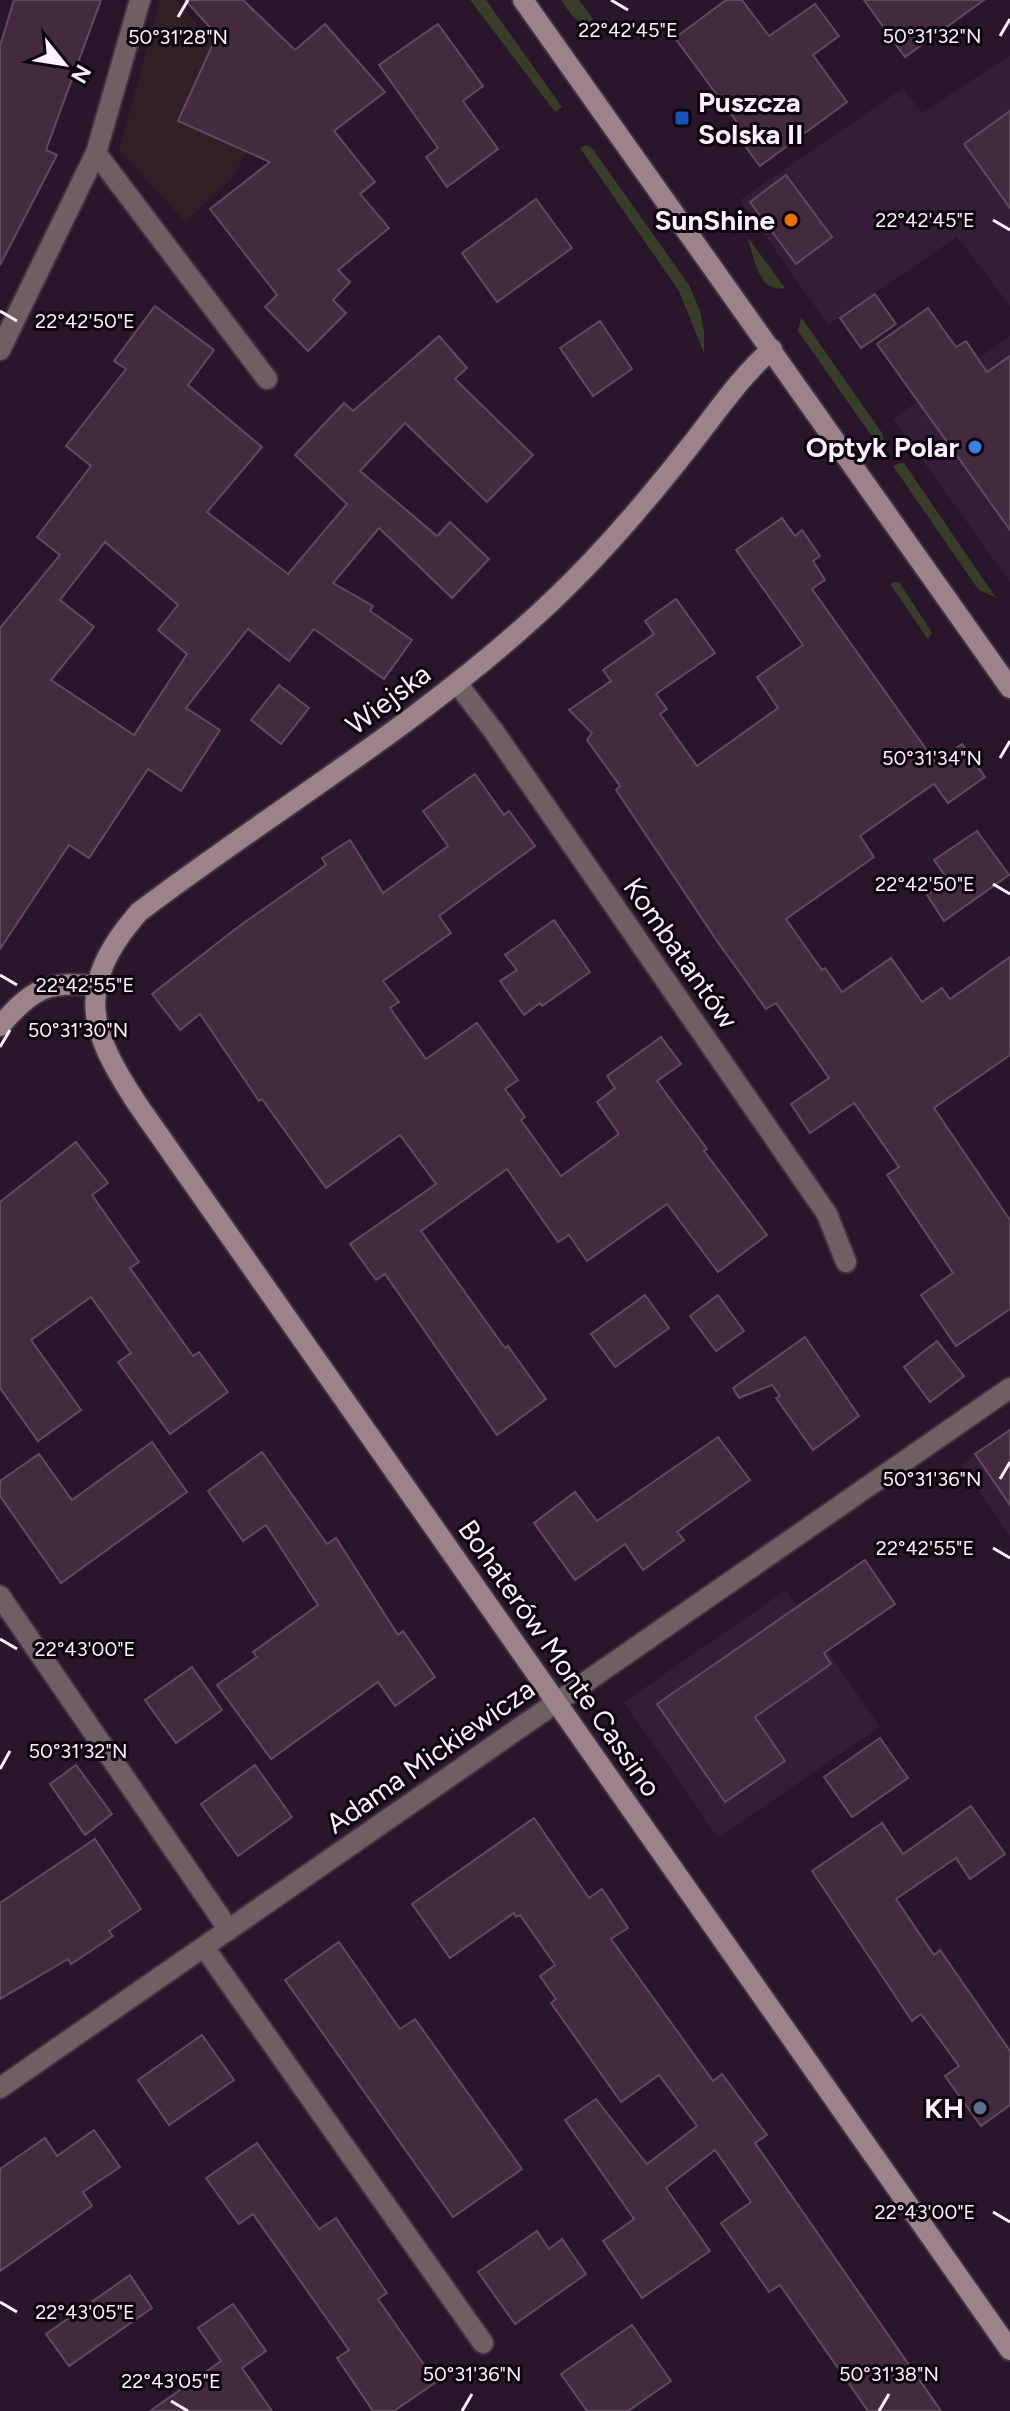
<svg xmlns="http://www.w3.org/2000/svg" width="1010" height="2411" font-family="Figtree,sans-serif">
<rect width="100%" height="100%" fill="#29162a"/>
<!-- built -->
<g fill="#341d36">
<polygon points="1010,55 1010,306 957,237 828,325 740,200 903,88 922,113"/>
<polygon points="1010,336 1010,582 893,419"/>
<polygon points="1010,1432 1010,1536 961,1465"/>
<polygon points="786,1590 880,1727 718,1838 624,1702"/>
</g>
<!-- industrial -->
<polygon fill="#311f26" points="160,0 176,0 202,30 216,19 253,137 235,175 185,222 119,150"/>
<!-- green -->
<g fill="#383d2a">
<polygon points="470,0 486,0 562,107 555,112"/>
<path d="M561,0H579L596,23C577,27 570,13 561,0Z"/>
<polygon points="586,145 592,148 689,285 700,311 704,331 704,353 679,291 580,148"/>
<path d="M749,239L785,288C759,294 755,259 748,240Z"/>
<polygon points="801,317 882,433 884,441 878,445 798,331"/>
<polygon points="900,463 904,463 996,598 978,589 893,466"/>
<polygon points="894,582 900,583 932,633 928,639 890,584"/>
</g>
<!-- building -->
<g fill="#442a3f" stroke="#63495d" stroke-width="2" fill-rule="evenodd">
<polygon points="14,0 101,0 46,150 57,155 0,265 0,46"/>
<polygon points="185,0 243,0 295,50 325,24 385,92 334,131 375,182 360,194 389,228 338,270 350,282 333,300 346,313 308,351 265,307 277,295 210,209 270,162 178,121 217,35"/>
<polygon points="726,0 742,0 769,36 815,4 839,36 813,55 847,102 760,166 733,130 739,125 675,38"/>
<polygon points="864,0 984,0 905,57"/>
<polygon points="438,24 483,86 463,101 498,149 447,187 426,157 438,148 379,65"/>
<polygon points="1010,111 1010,208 964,144"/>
<polygon points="786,175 832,237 796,264 750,202"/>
<polygon points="536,199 572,248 497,302 462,253"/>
<polygon points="875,294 896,324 861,348 840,318"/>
<path d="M155,306L214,350L188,385L262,447L207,512L288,574L347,504L295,455L344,403L353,411L439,336L467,368L455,379L533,455L487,502L405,423L360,471L437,536L450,522L489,559L452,598L379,528L333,583L373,606L370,611L412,640L384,679L314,629L289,661L248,629L186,708L220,730L181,791L148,769L89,858L69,845L0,949V628L60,555L37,537L91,466L66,446L126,369L114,361ZM105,542L178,605L158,630L187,654L134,735L51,680L94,627L60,600Z"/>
<polygon points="928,308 956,347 966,341 987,372 1010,356 1010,530 877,344"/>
<polygon points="600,321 632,369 593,396 560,348"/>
<polygon points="782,518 795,536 802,530 820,556 813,561 825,580 812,589 936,763 962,744 985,777 948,803 934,784 860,836 874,857 786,919 822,970 825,968 842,992 891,958 922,1002 942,988 950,999 1010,957 1010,1055 934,1108 1010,1220 1010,1309 956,1346 921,1295 953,1273 887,1175 899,1167 854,1103 810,1133 791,1104 829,1078 776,1003 766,1009 717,941 616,790 620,786 587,740 592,733 569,710 611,681 603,670 654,634 645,621 676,599 715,653 656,694 667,709 660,714 697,766 778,708 757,677 803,645 736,550"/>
<polygon points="279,685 309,708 281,744 251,720"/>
<polygon points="475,774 504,815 509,811 535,846 439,916 451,933 383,981 399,1002 390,1008 426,1059 477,1023 518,1080 505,1089 525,1117 521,1120 561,1176 619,1134 597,1102 615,1088 607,1076 661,1037 681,1064 657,1081 707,1149 704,1151 767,1235 718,1272 667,1204 587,1261 569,1235 558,1242 507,1169 421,1231 505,1348 508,1346 546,1399 497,1435 385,1274 376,1280 350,1244 436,1184 400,1135 326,1188 262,1099 259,1101 200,1014 180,1030 152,994 238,927 326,865 322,858 350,840 383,893 448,846 423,811"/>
<polygon points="977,831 1009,875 944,921 927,895 948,880 934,860"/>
<polygon points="554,920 590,972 542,1006 540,1003 524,1015 500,981 517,970 505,955"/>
<polygon points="76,1142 108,1183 92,1195 139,1262 130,1268 193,1356 199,1352 228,1392 170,1434 118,1362 131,1353 91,1297 31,1340 81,1410 38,1441 0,1388 0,1202"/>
<polygon points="645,1295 669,1328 615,1367 591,1334"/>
<polygon points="718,1295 744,1331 716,1351 690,1316"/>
<polygon points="805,1337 859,1416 813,1450 776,1398 780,1396 772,1385 739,1398 733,1388"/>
<polygon points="937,1341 964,1376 930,1402 904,1367"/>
<polygon points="1010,1430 1010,1505 975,1454"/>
<polygon points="718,1437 750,1480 677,1532 684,1540 643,1570 625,1544 575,1580 534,1523 575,1492 597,1521"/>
<polygon points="152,1442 187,1492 61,1583 0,1496 0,1481 39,1454 72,1500"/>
<polygon points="262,1452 327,1544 336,1538 398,1635 403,1631 435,1677 395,1706 378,1682 271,1759 217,1685 257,1657 253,1652 318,1605 266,1525 243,1541 208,1491"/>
<polygon points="865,1560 895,1604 824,1653 831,1664 755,1717 785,1761 725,1802 657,1704"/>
<polygon points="192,1667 222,1710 176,1743 145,1700"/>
<polygon points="880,1738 908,1778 852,1817 824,1777"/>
<polygon points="76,1765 112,1814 85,1835 50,1784"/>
<polygon points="255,1765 292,1817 238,1856 201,1804"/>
<polygon points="971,1806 1005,1854 970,1879 956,1858 896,1899 934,1955 940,1950 1010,2051 1010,2105 981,2126 945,2076 959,2066 921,2014 912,2021 812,1871 882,1823 903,1854"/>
<polygon points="534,1818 589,1898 602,1889 628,1928 611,1939 713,2081 722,2074 767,2135 755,2143 941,2411 868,2411 780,2285 769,2292 721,2223 751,2202 715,2150 666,2188 710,2251 642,2298 603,2241 634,2219 565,2120 596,2099 647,2164 697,2126 659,2075 621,2102 551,2003 556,1999 540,1976 555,1965 520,1915 516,1917 514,1913 450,1958 412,1904"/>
<polygon points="95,1839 141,1909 109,1931 113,1936 71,1964 68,1959 0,1999 0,1903"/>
<polygon points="339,1942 400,2029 415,2019 522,2169 453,2217 285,1980"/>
<polygon points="202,2035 234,2080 169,2125 138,2080"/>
<polygon points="94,2130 120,2167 83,2192 92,2206 0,2271 0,2169 45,2138 57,2156"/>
<polygon points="257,2143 319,2229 336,2218 387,2293 378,2299 436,2382 394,2411 373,2411 337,2358 349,2350 253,2214 239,2224 206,2178"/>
<polygon points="537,2231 549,2249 562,2239 586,2274 515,2324 478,2272"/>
<polygon points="130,2275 152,2308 69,2366 46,2334"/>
<polygon points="233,2304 266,2351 242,2368 272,2411 150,2411 221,2361 198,2328"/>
<polygon points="632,2325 671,2381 628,2411 587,2411 561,2374"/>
</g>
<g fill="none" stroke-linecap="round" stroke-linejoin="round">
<defs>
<g id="street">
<polyline points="96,153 267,379"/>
<polyline points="0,350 96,153 140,0"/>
<polyline points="457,683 495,733 827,1214 846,1262"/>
<polyline points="0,1596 229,1930"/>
<polyline points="204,1947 483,2343"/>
<polyline points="0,2088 1010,1388"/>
</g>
<g id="secondary">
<polyline points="523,0 1010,688"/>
<path d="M772,349C740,377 717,412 690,446C647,501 601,555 550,603C425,721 275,809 139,912C74,987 88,1029 138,1105L1010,2350"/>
<path d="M0,1026C32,989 48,980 97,986"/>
</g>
</defs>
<!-- street casing -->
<use href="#street" stroke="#423043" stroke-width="24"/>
<!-- secondary casing -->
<use href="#secondary" stroke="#423043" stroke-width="24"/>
<!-- street -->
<use href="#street" stroke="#6e5f62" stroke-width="20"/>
<!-- secondary -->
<use href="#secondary" stroke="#9c8389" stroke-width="20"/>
</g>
<!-- ticks -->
<path fill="none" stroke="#fdf0fe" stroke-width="3" d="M611,0L628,10M178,17L188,0M1000,36L1010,19M993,220L1010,230M0,311L17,321M1000,758L1010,741M993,884L1010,894M0,975L17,985M0,1047L10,1030M1000,1479L1010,1462M993,1548L1010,1558M0,1639L17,1649M0,1769L10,1751M993,2212L1010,2222M0,2302L17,2312M171,2401L188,2411M462,2411L472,2394M879,2411L889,2394"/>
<!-- markers -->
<rect fill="#1a4fb4" stroke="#0d050d" stroke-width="3" x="674" y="110" width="16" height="16" rx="4"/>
<circle fill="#e8710a" stroke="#0d050d" stroke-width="3" cx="791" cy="220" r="8"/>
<circle fill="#3f7fe0" stroke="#0d050d" stroke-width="3" cx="975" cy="447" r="8"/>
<circle fill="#5c6f8a" stroke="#0d050d" stroke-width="3" cx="980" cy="2108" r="8"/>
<g text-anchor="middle" stroke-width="6" stroke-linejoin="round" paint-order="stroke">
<!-- poi labels -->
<g font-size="28" font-weight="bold" fill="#fdf0fe" stroke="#0d050d" text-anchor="end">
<text x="698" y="112" text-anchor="start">Puszcza<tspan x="698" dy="32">Solska II</tspan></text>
<text x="775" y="230">SunShine</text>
<text x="959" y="457">Optyk Polar</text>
<text x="964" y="2118">KH</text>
</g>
<!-- street labels -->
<g font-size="28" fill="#fdf0fe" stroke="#0d050d">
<text transform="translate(388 699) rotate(-37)" y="10">Wiejska</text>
<text transform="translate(681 953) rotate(55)" y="10">Kombatantów</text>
<text transform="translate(560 1658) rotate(55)" y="10">Bohaterów Monte Cassino</text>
<text transform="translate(430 1756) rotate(-35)" y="10">Adama Mickiewicza</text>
</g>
</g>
<g font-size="20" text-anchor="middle" fill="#fdf0fe" stroke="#0d050d" stroke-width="6" stroke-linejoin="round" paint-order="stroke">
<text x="628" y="37">22°42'45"E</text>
<text x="932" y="43">50°31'32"N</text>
<text x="178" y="44">50°31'28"N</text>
<text x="925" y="227">22°42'45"E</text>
<text x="85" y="328">22°42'50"E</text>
<text x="932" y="765">50°31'34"N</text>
<text x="925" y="891">22°42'50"E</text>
<text x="85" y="992">22°42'55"E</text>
<text x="78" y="1037">50°31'30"N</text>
<text x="932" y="1486">50°31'36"N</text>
<text x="925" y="1555">22°42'55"E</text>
<text x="85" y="1656">22°43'00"E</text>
<text x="78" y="1758">50°31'32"N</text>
<text x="925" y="2219">22°43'00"E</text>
<text x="85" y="2319">22°43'05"E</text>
<text x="472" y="2381">50°31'36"N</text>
<text x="889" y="2381">50°31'38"N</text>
<text x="171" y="2388">22°43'05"E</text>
</g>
<!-- north arrow -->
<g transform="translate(64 64) rotate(120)" stroke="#0d050d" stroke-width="6" paint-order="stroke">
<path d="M0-6L14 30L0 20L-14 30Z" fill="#fdf0fe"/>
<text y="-12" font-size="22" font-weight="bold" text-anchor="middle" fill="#fdf0fe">N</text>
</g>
</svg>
